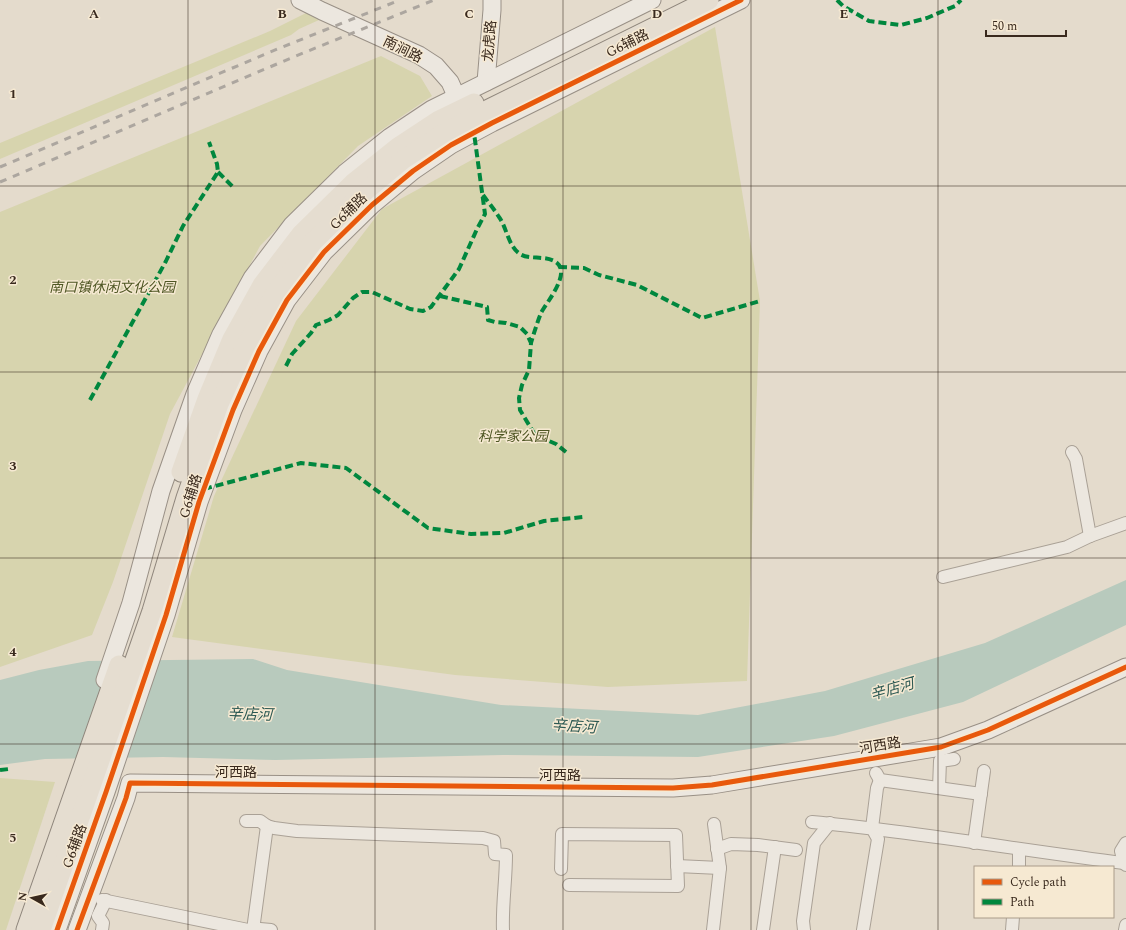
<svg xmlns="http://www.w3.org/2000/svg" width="1126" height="930" font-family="Spectral,'Noto Sans SC',serif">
<rect width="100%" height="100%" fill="#e4dbcc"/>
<!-- green -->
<g fill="#d7d4ae">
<polygon points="306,13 319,20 299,29 291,35 0,159 0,143 270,31"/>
<polygon points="715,27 760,301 747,681 608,687 455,675 172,637 214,496 296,321 382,209"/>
<polygon points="381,56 420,76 432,96 358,146 260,246 170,414 113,582 92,635 0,667 0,212"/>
<polygon points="0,778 55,782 6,930 0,930"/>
</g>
<!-- water -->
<polygon fill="#b8cabd" points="1126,580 1126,625 963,702 834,736 698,757 503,755 275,760 163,757 45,759 0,765 0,680 39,670 88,661 253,659 287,670 501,705 698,715 825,691 985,643"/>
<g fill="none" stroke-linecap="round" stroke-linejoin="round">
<defs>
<g id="street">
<polyline points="1072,452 1076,459 1090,536"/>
<polyline points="943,577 1067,547 1090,536 1126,523"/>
<polyline points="876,773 880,780 981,794"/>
<polyline points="939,788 940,761 954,759"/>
<path d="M246,821H260L267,826L274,828L297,831L483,838L494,841L495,854L506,855C506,880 502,905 503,930"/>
<path d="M812,822C917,832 1020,850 1124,863"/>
<polyline points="974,843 984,771"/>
<polyline points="1126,843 1121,851 1124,863 1126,865"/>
<polyline points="717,849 731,844 758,845 796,850"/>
<polyline points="677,866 720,868"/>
<polyline points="1019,867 1019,849"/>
<polyline points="561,869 562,834 676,835 678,886 569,885"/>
<polyline points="102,900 248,930 260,929 271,930"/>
<polyline points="102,930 103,923 98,916 106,900"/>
<polyline points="253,930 267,826"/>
<polyline points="713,930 720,868 714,824"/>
<polyline points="763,930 775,847"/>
<polyline points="804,930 803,921 814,843 830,823"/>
<polyline points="863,930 878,839 872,828 877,788 880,780"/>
<polyline points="1012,930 1013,917"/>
<polyline points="1125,930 1126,925"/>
</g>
<g id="secondary">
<polyline points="300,0 322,11 419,55 436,66 450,82 461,107"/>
<polyline points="486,82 492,10 492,0"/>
<polyline points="105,680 131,603 161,491 195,394 221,334 252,278 292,225 345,173 390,137 432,109 652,0"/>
<polyline points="57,930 106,792 166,615 199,502 233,410 259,351 287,300 324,252 372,205 413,171 451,145 492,123 741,0"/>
<polyline points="77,930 126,798 130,783 673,788 712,785 941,747 988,730 1126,667"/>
</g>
<g id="primary">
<polyline points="181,472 207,399 232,339 262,285 301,234 353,183 398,147 439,120 474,103"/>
<polyline points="26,930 119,665"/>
<polyline points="41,930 152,611 186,498 219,404 246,345 275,293 313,242 362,194 404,159 444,133 485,111 709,0"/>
</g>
</defs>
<!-- street casing -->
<use href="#street" stroke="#aaa196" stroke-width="14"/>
<!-- secondary casing -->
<use href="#secondary" stroke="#999086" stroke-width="19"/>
<!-- primary casing -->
<use href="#primary" stroke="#8f867c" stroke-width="21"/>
<!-- street -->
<use href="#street" stroke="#ece7df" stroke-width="12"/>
<!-- secondary -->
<use href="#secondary" stroke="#ece7df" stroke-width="17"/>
<!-- primary -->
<use href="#primary" stroke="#e5ddd0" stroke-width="19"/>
<!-- rail -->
<g stroke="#aca69f" stroke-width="3" stroke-dasharray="7 7" stroke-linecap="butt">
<polyline points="0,167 270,52 400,0"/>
<polyline points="0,182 291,58 434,0"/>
</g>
<!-- quiet -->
<g stroke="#00873e" stroke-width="4" stroke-dasharray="8 4" stroke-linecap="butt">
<polyline points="837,0 843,6 869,21 901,25 927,18 955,6 961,0"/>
<polyline points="218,172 233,187"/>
<path d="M483,195C488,202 494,209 499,217C507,228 508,246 520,254C529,260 545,255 556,262C572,273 546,303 541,313C537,323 534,333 531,343"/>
<polyline points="559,267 584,268 599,275 637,285 702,318 760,301"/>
<polyline points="440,296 487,307 488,320 495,322 506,323 520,327 527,334 531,343 529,370 522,385 519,398 520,410 535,435 556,444 566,452"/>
<polyline points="286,366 292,354 311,333 316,325 329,320 338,315 353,298 362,292 372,292 410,309 423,311 431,307 459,269 477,229 485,214 474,133"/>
<polyline points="90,400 166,261 183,226 218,172 217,164 209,142"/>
<polyline points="204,489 301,463 346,468 428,528 471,534 504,533 544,521 583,517"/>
<polyline points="0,770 9,769"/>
</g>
<defs>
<g id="cycleway">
<polyline points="57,930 106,792 166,615 199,502 233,410 259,351 287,300 324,252 372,205 413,171 451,145 492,123 741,0"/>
<polyline points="77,930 126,798 130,783 673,788 712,785 941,747 988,730 1126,667"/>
</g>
</defs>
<!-- cycleway casing -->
<use href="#cycleway" stroke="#f6e9d2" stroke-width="8"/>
<!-- cycleway -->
<use href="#cycleway" stroke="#e8590c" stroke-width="5"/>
</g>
<!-- grid -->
<path fill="none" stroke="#39291d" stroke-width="1" stroke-opacity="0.55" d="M188,0V930M375,0V930M563,0V930M751,0V930M938,0V930M0,186H1126M0,372H1126M0,558H1126M0,744H1126"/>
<g text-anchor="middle" stroke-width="3" stroke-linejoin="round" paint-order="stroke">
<!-- street labels -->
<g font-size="14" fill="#39291d" stroke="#f6e9d2">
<text transform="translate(489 41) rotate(-85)" y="5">龙虎路</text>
<text transform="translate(627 43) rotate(-26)" y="5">G6辅路</text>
<text transform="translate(403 49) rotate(26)" y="5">南涧路</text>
<text transform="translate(348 211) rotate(-44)" y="5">G6辅路</text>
<text transform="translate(190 496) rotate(-72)" y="5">G6辅路</text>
<text transform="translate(880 745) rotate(-9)" y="5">河西路</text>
<text x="236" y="777">河西路</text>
<text x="560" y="780">河西路</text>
<text transform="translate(74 846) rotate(-70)" y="5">G6辅路</text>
</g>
<!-- park labels -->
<g font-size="14" font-style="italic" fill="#4e5623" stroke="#f6e9d2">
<text x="112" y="292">南口镇休闲文化公园</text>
<text x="513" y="441">科学家公园</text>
</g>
<!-- water labels -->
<g font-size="15" font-style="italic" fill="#2c5953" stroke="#f6e9d2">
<text transform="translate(892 689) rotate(-16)" y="5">辛店河</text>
<text transform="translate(250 714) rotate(2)" y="5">辛店河</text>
<text transform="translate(574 726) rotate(4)" y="5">辛店河</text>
</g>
</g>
<g font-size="13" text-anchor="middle" font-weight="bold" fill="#39291d" stroke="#f6e9d2" stroke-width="3" stroke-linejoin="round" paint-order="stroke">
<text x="94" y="18">A</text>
<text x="282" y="18">B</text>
<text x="469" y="18">C</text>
<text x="657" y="18">D</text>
<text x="844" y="18">E</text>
<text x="13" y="98">1</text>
<text x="13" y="284">2</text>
<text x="13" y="470">3</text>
<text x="13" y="656">4</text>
<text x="13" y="842">5</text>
</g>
<!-- legend -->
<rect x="974" y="866" width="140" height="52" fill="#f6e9d2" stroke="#aa9c8a"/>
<rect x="982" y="879" width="20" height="6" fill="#e8590c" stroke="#aa9c8a"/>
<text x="1010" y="886" font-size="12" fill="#39291d">Cycle path</text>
<rect x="982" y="899" width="20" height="6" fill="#00873e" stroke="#aa9c8a"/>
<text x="1010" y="906" font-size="12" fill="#39291d">Path</text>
<!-- north arrow -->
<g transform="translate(32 898) rotate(278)" stroke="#f6e9d2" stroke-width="3" paint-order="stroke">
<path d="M0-3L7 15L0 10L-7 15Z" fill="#39291d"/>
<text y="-6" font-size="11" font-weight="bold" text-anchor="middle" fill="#39291d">N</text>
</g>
<!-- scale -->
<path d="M986 30v6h80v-6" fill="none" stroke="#39291d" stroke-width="2"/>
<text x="992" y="30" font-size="12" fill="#39291d" stroke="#f6e9d2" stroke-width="3" paint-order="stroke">50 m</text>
</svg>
